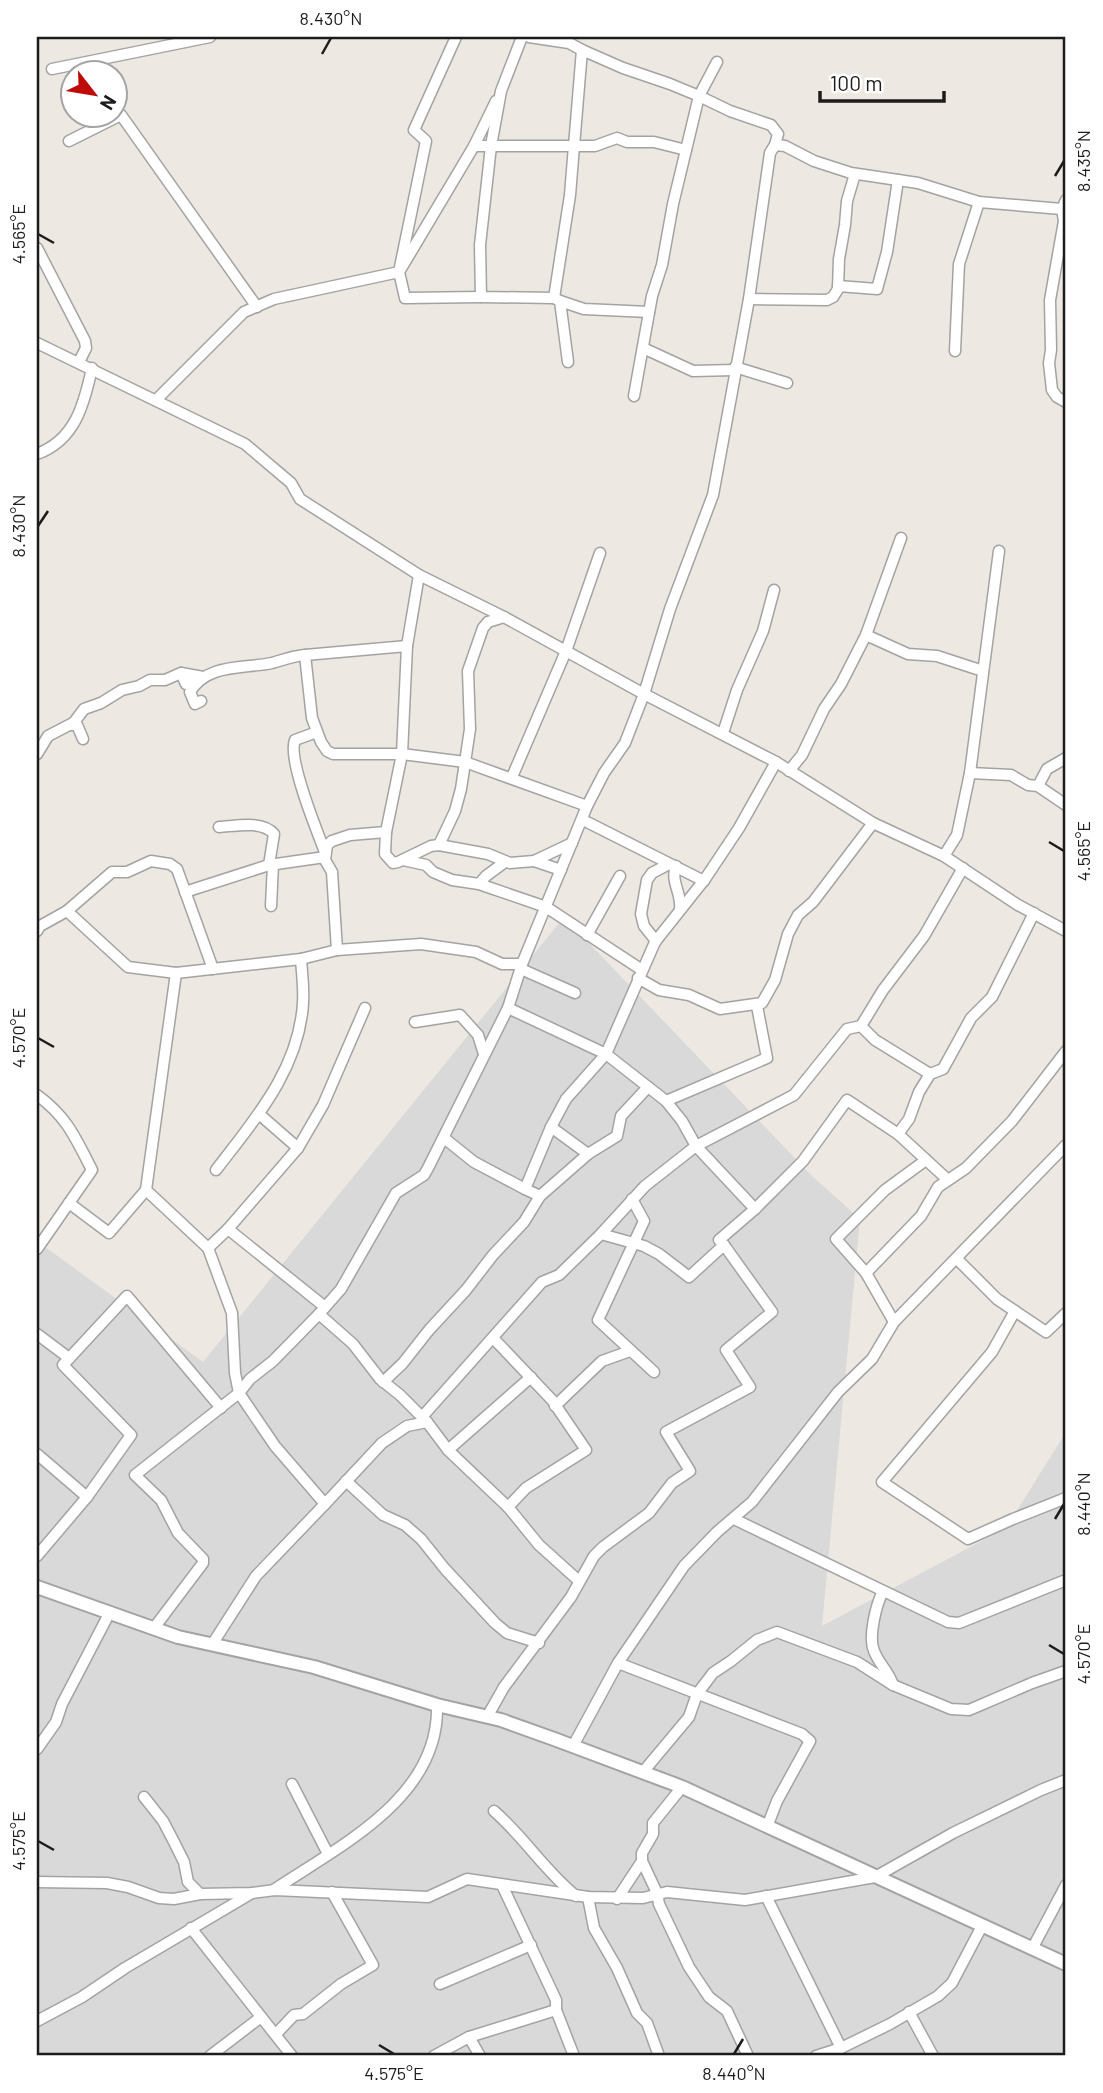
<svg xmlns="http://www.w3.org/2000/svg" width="1103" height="2093" font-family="Barlow,sans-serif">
<rect width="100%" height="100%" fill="#ede9e2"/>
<!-- residential -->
<polygon fill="#dad9d9" points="564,917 810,1174 860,1219 822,1626 1006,1528 1066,1432 1066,2056 37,2056 37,1241 203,1362"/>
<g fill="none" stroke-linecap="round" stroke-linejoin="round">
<defs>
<g id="minor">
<polyline points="529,37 569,43 582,50"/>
<polyline points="717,62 699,96 730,111 771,125 778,134 775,145"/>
<polyline points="52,69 210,37"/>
<polyline points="69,141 121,115 257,307"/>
<polyline points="474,146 496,101"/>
<polyline points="1066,200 1062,209 1064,221 1050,300 1051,350 1049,363 1052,390 1057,397 1066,402"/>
<polyline points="37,248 85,341 86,348 79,362"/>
<polyline points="838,286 877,289 887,252 898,180"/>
<polyline points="481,297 405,298 399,272 474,146 491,146 501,91 522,37"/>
<polyline points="554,298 481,297 480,245 491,146 574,146 582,50 623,68 670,84 699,96 673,204 662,265 652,296 634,396"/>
<polyline points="749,299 827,300 833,297 838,289 839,259 845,225 847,201 855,174"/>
<polyline points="560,301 554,298 570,195 574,146 595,146 617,138 627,142 654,142 686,150"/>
<polyline points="37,343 245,444 291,483 300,499 419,575 504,617 644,694 776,762 873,823 944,856 1018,905 1066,931"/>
<polyline points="643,348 693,371 734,370"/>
<polyline points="955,351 959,264 979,202"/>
<polyline points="568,362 560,301 584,309 649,312"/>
<polyline points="735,367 787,383"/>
<polyline points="156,400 244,312 274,299 399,272 426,141 414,130 456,37"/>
<path d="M37,454C75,440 84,405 92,368"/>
<polyline points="419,575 407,646 402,754 386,832 385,854 393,863 398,862 431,846 439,845 488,854 510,863 534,861 572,843"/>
<polyline points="866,635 908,654 937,656 983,671"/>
<polyline points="407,646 305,655 312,718 321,742 327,751 333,754 402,754 465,762 587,806"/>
<polyline points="196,683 186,684 181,673 203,677"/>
<path d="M201,701L195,704L190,692C207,663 244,669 272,663C283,660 292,656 305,655"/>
<path d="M317,732L295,740C287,758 317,831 325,852"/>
<polyline points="723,733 737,690 763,631 774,590"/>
<polyline points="83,739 77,725 72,725 84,709 101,703 122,690 139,686 150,680 165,680 181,673"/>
<polyline points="37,754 48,736 73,723"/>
<polyline points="789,771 802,755 824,709 841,684 866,635 901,538"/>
<polyline points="970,773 1011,775 1028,785 1038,786 1066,805"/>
<polyline points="512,777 566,651 600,553"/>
<polyline points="1038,786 1047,769 1066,758"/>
<polyline points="583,820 704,881"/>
<path d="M219,827C236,826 262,820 274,834L269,865"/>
<polyline points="439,845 455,811 461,789 470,729 468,671 483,628 488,622 504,617"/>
<polyline points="944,856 957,835 970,773 999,551"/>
<polyline points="403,860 426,865 433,872 452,880 479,884"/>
<polyline points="534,861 561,870"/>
<polyline points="505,862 486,876 479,884 546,907 642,970"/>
<path d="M676,866C670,882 682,893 680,909"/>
<polyline points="185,892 269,865 325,857"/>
<polyline points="271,906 273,864"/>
<polyline points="67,911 112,872 127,872 151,861 170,864 177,869 213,969"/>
<polyline points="37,931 40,926 67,911 128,967 176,973 301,959 337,950 421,944 476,952 502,964 522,964"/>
<polyline points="587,935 620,876"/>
<polyline points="656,941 644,926 641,914 647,880 652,873 669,864"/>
<polyline points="337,950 332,872 325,860 327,845 332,841 350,835 386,832"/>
<polyline points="521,969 575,993"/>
<polyline points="176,973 146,1190 208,1248 228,1229 298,1148 259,1114"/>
<polyline points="638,978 659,990 689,995 720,1009 762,1003 775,980 788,934 798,915 813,902 873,823"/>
<polyline points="508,1008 606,1054 666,1101 682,1121 696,1146 755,1209"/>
<polyline points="415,1022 460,1015 478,1035 484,1054"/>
<polyline points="861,1026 875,1040 930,1074"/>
<path d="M37,1095C67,1117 75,1137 92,1170L37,1249"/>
<polyline points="666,1101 767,1058 757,1006"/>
<polyline points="898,1134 909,1119 919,1092 930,1074 943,1069 971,1018 992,997 1034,913"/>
<polyline points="444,1138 474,1162 525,1189"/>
<polyline points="298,1148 323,1105 365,1008"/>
<polyline points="588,1154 617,1136 621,1116 648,1087"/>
<polyline points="926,1160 885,1190 836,1239 866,1273 921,1216 938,1187 966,1168 1012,1121 1066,1051"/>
<path d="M216,1170C254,1120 299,1070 303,1003C304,989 302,974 301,959"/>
<polyline points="540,1196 525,1189 551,1127 566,1099 606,1054 655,942 705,879 739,828 776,762"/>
<polyline points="632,1199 644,1221 598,1320 654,1372"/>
<polyline points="69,1203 109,1233 146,1190"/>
<polyline points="228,1229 325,1307"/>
<polyline points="601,1234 644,1246 659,1254 689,1277 724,1245 719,1240 755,1209 803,1161 847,1100 898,1134 948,1180"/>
<polyline points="208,1248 232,1313 235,1373 239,1393 275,1446 325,1504 256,1576 213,1643"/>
<polyline points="957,1259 997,1299 1046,1332 1066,1313"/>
<polyline points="866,1273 894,1322"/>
<polyline points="1015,1311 992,1352 882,1482 968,1539 1013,1519 1066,1498"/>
<polyline points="319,1314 353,1344 380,1379 400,1395 427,1422 448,1450 508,1507 539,1545 579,1581"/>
<polyline points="37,1334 69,1358"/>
<polyline points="494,1339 552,1400 586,1450 526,1488 508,1507"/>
<polyline points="383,1382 403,1363 429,1330 466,1290 493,1255 524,1222 540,1196 588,1154 551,1127"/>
<polyline points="555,1406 602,1361 630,1351"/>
<polyline points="422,1417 542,1282 559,1275 601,1234 645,1186 696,1146 794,1095 847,1029 861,1026 883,990 924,936 963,868"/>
<polyline points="448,1450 531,1377"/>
<polyline points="37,1454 87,1497"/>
<polyline points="346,1481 383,1515 405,1525 421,1539 445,1569 495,1623 507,1633 539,1643"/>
<polyline points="325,1504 382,1443 407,1426 427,1422"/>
<polyline points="734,1519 948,1622 959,1623 1066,1580"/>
<polyline points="37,1556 87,1497 131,1435 63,1365 127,1296 221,1408"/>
<path d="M883,1591C876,1605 868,1637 874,1651C879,1664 889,1672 893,1685"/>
<polyline points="154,1628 203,1563 203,1559 178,1533 161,1500 135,1475 239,1393 250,1379 273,1361 319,1314 341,1289 396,1193 424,1175 428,1168 508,1008 522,964 587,806 604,773 625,743 644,694 670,609 713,495 749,299 770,153 775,145 785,146 814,161 851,173 918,183 979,202 1062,209"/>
<polyline points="618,1663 802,1734 810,1741 777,1801 767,1827"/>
<polyline points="487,1717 504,1687 571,1597 594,1556 603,1547 649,1513 672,1483 690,1471 666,1432 750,1387 726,1350 772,1312 724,1245"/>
<polyline points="573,1746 618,1663 684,1566 717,1532 752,1502 838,1392 872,1359 894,1322 1066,1145"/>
<polyline points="37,1749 56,1722 62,1704 110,1612"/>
<polyline points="643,1772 689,1717 697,1694 713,1673 731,1661 757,1640 777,1632 857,1662 893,1685 951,1709 969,1710 1032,1683 1066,1671"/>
<polyline points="292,1784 328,1854"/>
<polyline points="144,1797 163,1821 174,1842 184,1862 188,1882 200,1894"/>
<path d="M494,1811C524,1837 545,1871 576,1896"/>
<polyline points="642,1861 657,1893 659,1904 689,1967 709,1997 727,2011 748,2056"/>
<polyline points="37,1882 107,1883 128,1887 159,1898 174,1899 200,1894 252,1893 275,1890 428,1897 467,1879 588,1897 643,1898 667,1892 745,1900 875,1877 953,1833 1041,1790 1066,1780"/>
<polyline points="502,1885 556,2000 556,2010 574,2056"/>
<path d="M275,1889C341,1845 440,1797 437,1705"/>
<polyline points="766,1896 841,2048"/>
<polyline points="588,1897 594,1928 617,1968 637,2013 647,2023 659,2056"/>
<polyline points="617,1899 642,1861 642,1853 653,1834 653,1823 682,1787"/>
<polyline points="191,1928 292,2056"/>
<polyline points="1032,1949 1066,1885"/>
<polyline points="440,1984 531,1945"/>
<polyline points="909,2012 933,2056"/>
<polyline points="37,2021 82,1997 125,1968 252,1893"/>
<polyline points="276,2034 294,2015 303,2014 341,1984 373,1965 332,1892"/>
<polyline points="469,2037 480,2056"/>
<polyline points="210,2056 261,2017"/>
<polyline points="434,2056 469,2037 556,2010"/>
<polyline points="816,2056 841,2048 890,2024 938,1996 952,1983 982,1926"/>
</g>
<polyline id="tertiary" points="37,1587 178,1637 314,1667 437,1705 501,1720 554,1739 682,1787 1066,1964"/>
</defs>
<!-- minor casing -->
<use href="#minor" stroke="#a3a3a3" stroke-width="13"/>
<!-- tertiary casing -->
<use href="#tertiary" stroke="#a3a3a3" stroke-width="16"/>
<!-- minor -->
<use href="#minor" stroke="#fff" stroke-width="10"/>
<!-- tertiary -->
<use href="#tertiary" stroke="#fff" stroke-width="12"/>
</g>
<!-- ticks -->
<path fill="none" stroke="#1c1c1c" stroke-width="2.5" d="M322,54L331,38M1055,176L1064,161M38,234L54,243M38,526L48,511M1049,842L1064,851M38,1038L54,1047M1055,1519L1064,1504M1049,1645L1064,1654M38,1841L54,1850M379,2045L394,2054M734,2054L743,2039"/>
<!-- border -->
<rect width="1103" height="2093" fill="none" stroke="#ffffff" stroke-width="77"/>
<!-- north arrow -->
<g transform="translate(94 94) rotate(121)"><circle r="33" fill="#ffffff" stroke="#a4a4a4" stroke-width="2"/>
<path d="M0-5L12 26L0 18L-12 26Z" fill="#be0b09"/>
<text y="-10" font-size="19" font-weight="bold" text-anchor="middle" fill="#1c1c1c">N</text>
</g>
<!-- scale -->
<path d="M820 91v10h124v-10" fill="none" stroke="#1c1c1c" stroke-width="3.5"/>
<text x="830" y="91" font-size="21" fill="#1c1c1c" stroke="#ffffff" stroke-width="5" paint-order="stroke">100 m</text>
<rect x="38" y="38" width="1026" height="2016" fill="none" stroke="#1c1c1c" stroke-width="2.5"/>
<g font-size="18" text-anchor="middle" fill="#1c1c1c">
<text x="331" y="25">8.430°N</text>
<text transform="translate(1084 161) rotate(-90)" y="6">8.435°N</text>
<text transform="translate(19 234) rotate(-90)" y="6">4.565°E</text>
<text transform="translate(19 526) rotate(-90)" y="6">8.430°N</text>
<text transform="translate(1084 851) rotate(-90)" y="6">4.565°E</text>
<text transform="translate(19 1038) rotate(-90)" y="6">4.570°E</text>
<text transform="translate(1084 1504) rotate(-90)" y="6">8.440°N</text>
<text transform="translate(1084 1654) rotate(-90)" y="6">4.570°E</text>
<text transform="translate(19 1841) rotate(-90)" y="6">4.575°E</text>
<text x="394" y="2080">4.575°E</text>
<text x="734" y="2080">8.440°N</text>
</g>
</svg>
